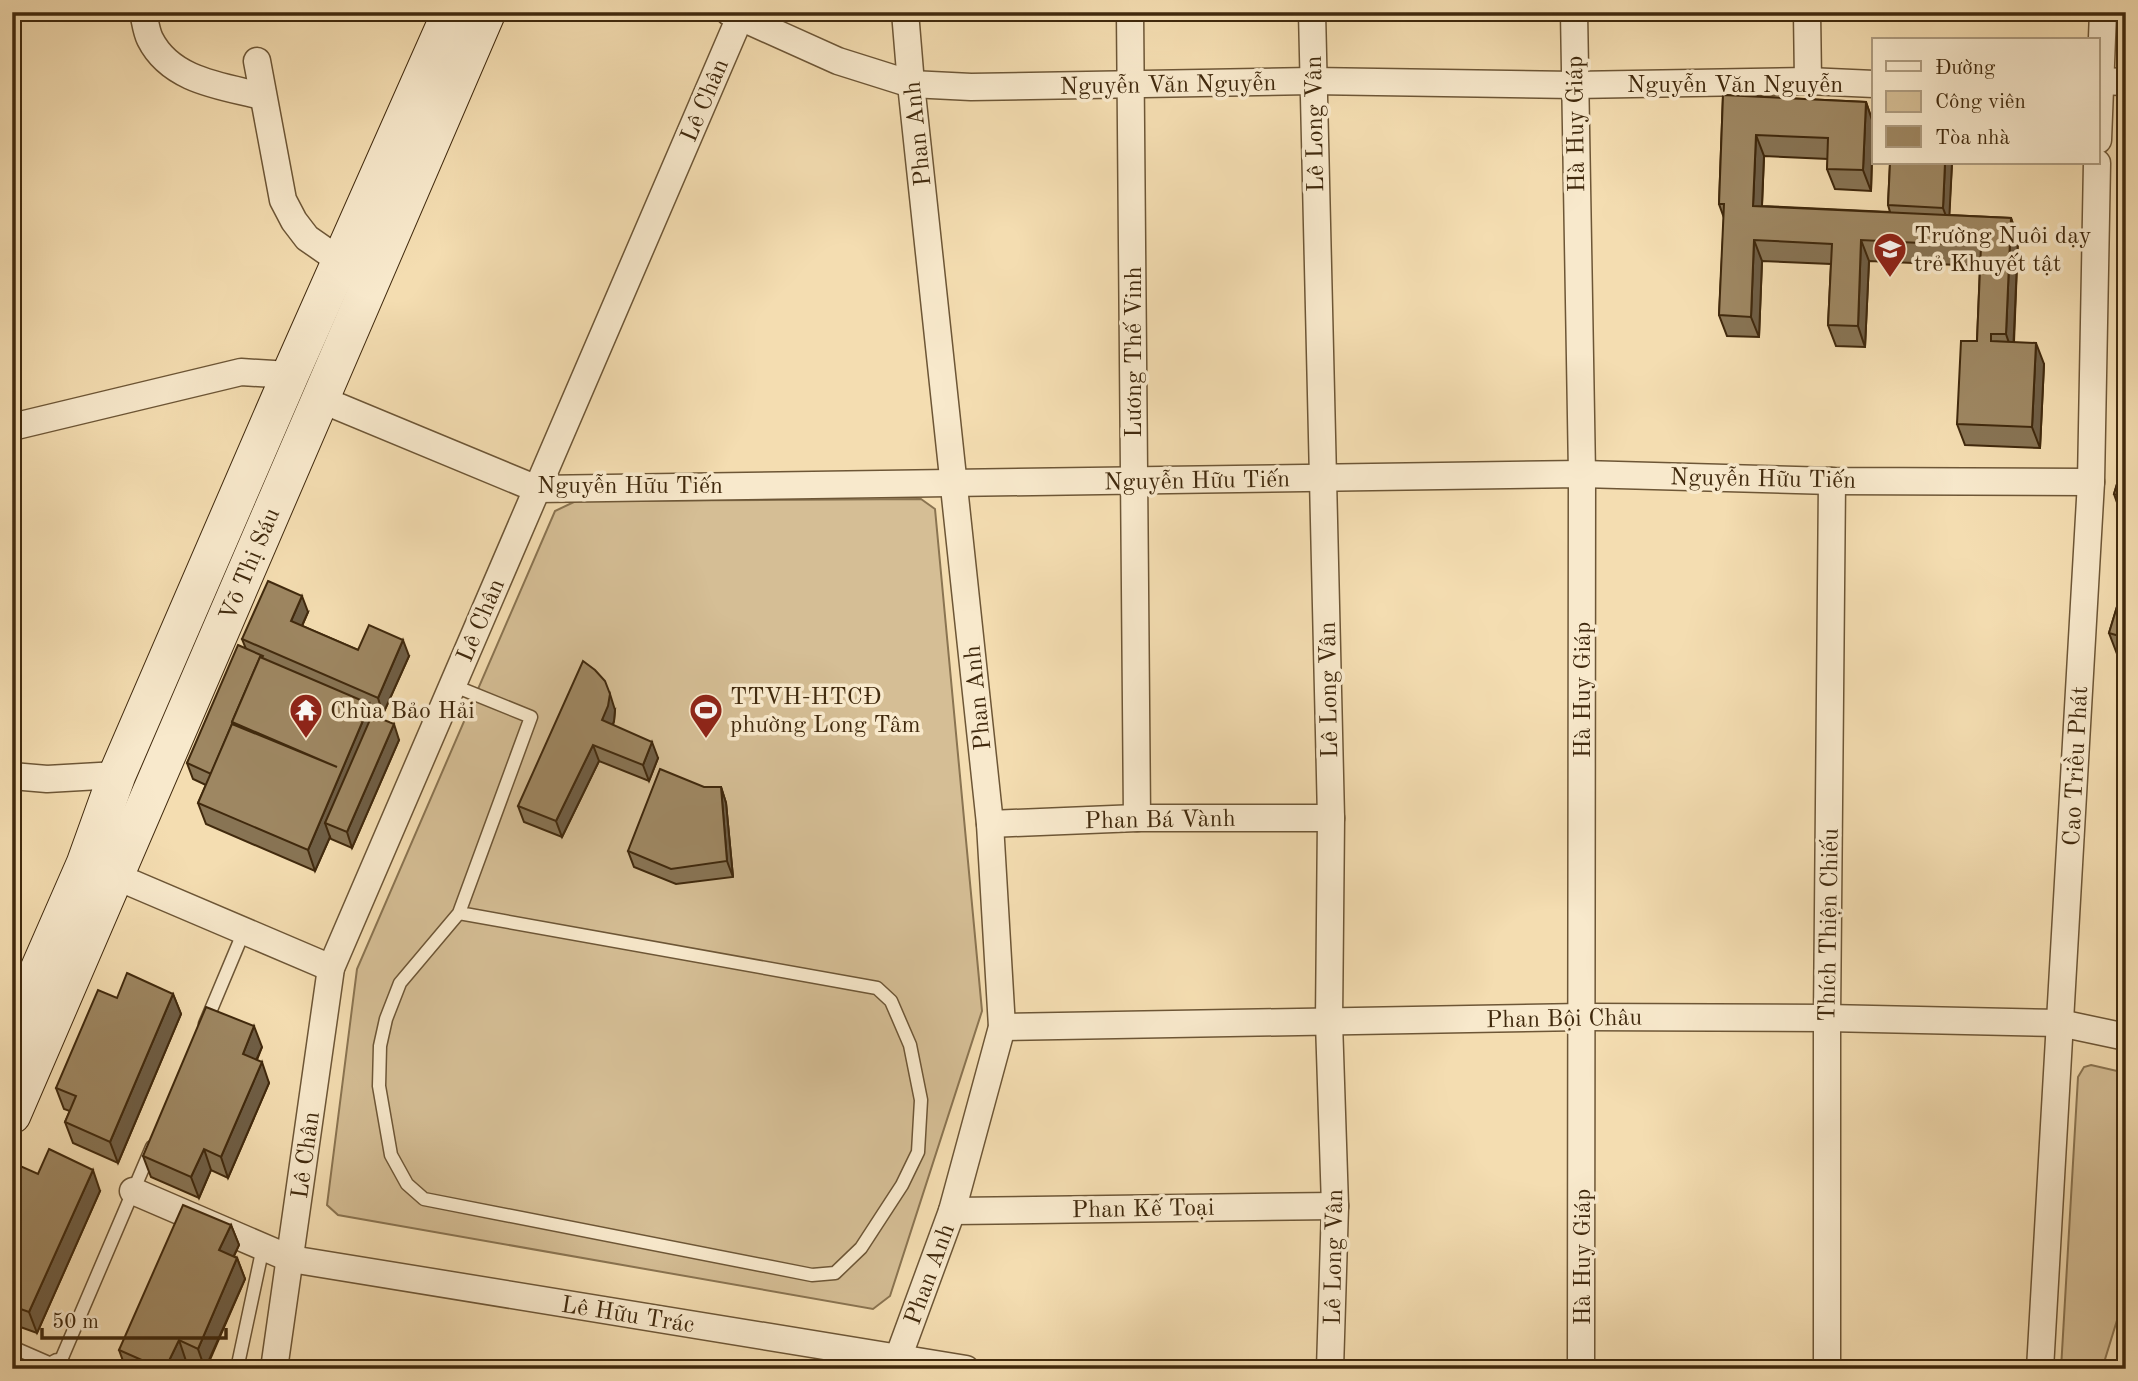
<svg xmlns="http://www.w3.org/2000/svg" width="2138" height="1381" font-family="'Old Standard TT',serif">
<rect width="100%" height="100%" fill="#f4ddb1"/>
<filter id="stains"><feTurbulence type="fractalNoise" baseFrequency=".00286" numOctaves="4"/><feColorMatrix values="0 0 0 0 .2 0 0 0 0 .09 0 0 0 0 .02 0 0 0 .5 -.17"/></filter>
<radialGradient id="worn" r=".72"><stop offset=".6" stop-color="#630" stop-opacity="0"/><stop offset="1" stop-color="#630" stop-opacity=".3"/></radialGradient>
<!-- green -->
<g fill="#d5be95" stroke="#8a7451" stroke-width="2">
<polygon points="921,499 935,509 982,1011 890,1296 873,1309 338,1215 327,1205 357,969 555,511 576,501"/>
<polygon points="2091,1065 2126,1073 2126,1291 2102,1369 2061,1369 2078,1077 2084,1067"/>
</g>
<g fill="none" stroke-linecap="round" stroke-linejoin="round">
<defs>
<g id="service">
<polyline points="452,685 531,717 459,913 400,983 386,1019 380,1046 379,1086 391,1155 407,1184 424,1199 812,1275 835,1273 861,1248 902,1185 918,1152 921,1100 910,1045 891,1001 877,988 459,913"/>
<polyline points="205,1024 244,931"/>
<polyline points="12,1347 58,1367"/>
<polyline points="58,1367 152,1147"/>
<polyline points="237,1369 263,1247"/>
</g>
<g id="minor">
<path d="M143,12C145,20 146,31 150,39C171,81 222,86 262,96"/>
<polyline points="729,12 838,61 911,84 971,87 1312,81 1574,85 1808,81 1874,84"/>
<polyline points="1130,12 1137,818"/>
<polyline points="1312,12 1331,818 1329,1022 1335,1206 1330,1369"/>
<polyline points="1574,12 1582,474 1581,1369"/>
<polyline points="1807,12 1808,81"/>
<polyline points="257,61 283,200 294,221 307,238 340,261"/>
<polyline points="2098,81 2126,82"/>
<polyline points="2098,140 2103,12"/>
<polyline points="320,399 537,489 1582,474 1832,481 2091,482"/>
<polyline points="12,427 241,372 290,375"/>
<polyline points="12,776 47,779 117,775"/>
<polyline points="990,824 1137,818 1331,818"/>
<polyline points="115,876 331,968"/>
<polyline points="1002,1027 1583,1017 1827,1018 2060,1023 2126,1037"/>
<polyline points="133,1191 291,1259 966,1369"/>
<polyline points="952,1211 1335,1206"/>
<polyline points="55,1369 58,1367"/>
<polyline points="274,1369 331,968 740,17"/>
<polyline points="894,1369 952,1211 1002,1027 990,824 911,84 905,12"/>
<polyline points="1827,1369 1827,1018 1832,481"/>
<polyline points="2040,1369 2091,482 2097,163"/>
</g>
<g id="secondary">
<polyline points="12,1031 85,864 117,775 290,375 451,12"/>
<polyline points="12,1115 487,12"/>
</g>
</defs>
<!-- service casing -->
<use href="#service" stroke="#6d5636" stroke-width="15"/>
<!-- minor casing -->
<use href="#minor" stroke="#6d5636" stroke-width="29"/>
<!-- secondary casing -->
<use href="#secondary" stroke="#40290d" stroke-width="39"/>
<!-- service -->
<use href="#service" stroke="#f8e9cc" stroke-width="12"/>
<!-- minor -->
<use href="#minor" stroke="#f8e9cc" stroke-width="26"/>
<!-- secondary -->
<use href="#secondary" stroke="#f8e9cc" stroke-width="37"/>
</g>
<!-- wall -->
<g fill="#887454" stroke="#40290d" stroke-width="2">
<polygon points="1723,95 1866,102 1873,123 1871,191 1835,189 1827,169 1828,159 1764,156 1762,206 1890,212 1888,205 1890,163 1952,163 1949,215 2011,218 2018,239 2014,342 2044,364 2040,448 1965,445 1957,424 1977,341 1980,266 1869,261 1865,347 1836,346 1828,325 1831,264 1762,261 1759,337 1727,336 1719,315 1724,218 1719,204"/>
<polygon points="2126,454 2126,516 2121,514 2114,494"/>
<polygon points="2126,577 2126,656 2117,654 2109,633"/>
<polygon points="308,612 302,626 358,650 409,656 383,714 372,709 375,716 399,740 352,848 331,839 330,837 315,871 206,824 198,803 206,785 193,779 187,763 246,649 242,639"/>
<polygon points="615,710 614,721 613,725 658,758 649,781 599,761 562,837 524,822 518,806"/>
<polygon points="704,787 721,787 726,803 733,877 676,884 634,867 628,851"/>
<polygon points="173,994 181,1014 118,1163 73,1143 65,1122 70,1111 64,1109 56,1088"/>
<polygon points="262,1047 257,1060 269,1083 228,1178 211,1170 199,1198 151,1177 143,1156"/>
<polygon points="38,1174 100,1191 37,1333 12,1324 12,1178"/>
<polygon points="231,1225 239,1245 234,1256 237,1258 245,1279 206,1369 186,1361 183,1369 126,1369 119,1350"/>
</g>
<!-- shaded-wall -->
<g fill="#6f5e45" stroke="#40290d" stroke-width="2">
<polygon points="1866,102 1873,123 1871,191 1863,170"/>
<polygon points="1756,135 1764,156 1761,227 1753,206"/>
<polygon points="1945,163 1952,163 1949,224 1943,208"/>
<polygon points="2011,218 2018,239 2013,355 2006,334"/>
<polygon points="1754,240 1762,261 1759,337 1751,317"/>
<polygon points="1861,240 1869,261 1865,347 1858,326"/>
<polygon points="2036,343 2044,364 2040,448 2032,427"/>
<polygon points="302,596 308,612 297,637 291,621"/>
<polygon points="403,640 409,656 383,714 378,698"/>
<polygon points="610,694 615,710 614,721 608,736 602,720"/>
<polygon points="370,704 378,725 325,823 330,837 315,871 308,850"/>
<polygon points="394,724 399,740 352,848 347,832"/>
<polygon points="652,742 658,758 649,781 643,765"/>
<polygon points="593,745 599,761 562,837 556,821"/>
<polygon points="721,787 726,803 733,877 727,861"/>
<polygon points="173,994 181,1014 118,1163 110,1142"/>
<polygon points="254,1026 262,1047 250,1074 243,1054"/>
<polygon points="262,1062 269,1083 228,1178 221,1157"/>
<polygon points="204,1149 211,1170 199,1198 191,1177"/>
<polygon points="93,1170 100,1191 37,1333 29,1312"/>
<polygon points="231,1225 239,1245 227,1270 219,1250"/>
<polygon points="237,1258 245,1279 205,1369 198,1349"/>
<polygon points="179,1340 186,1361 183,1369 165,1369"/>
<polygon points="15,1347 22,1368 22,1369 12,1369 12,1353"/>
</g>
<!-- building -->
<g fill="#9e8762" stroke="#40290d" stroke-width="2">
<polygon points="1723,95 1866,102 1863,170 1827,169 1828,138 1756,135 1753,206 2011,218 2006,334 1991,334 1991,341 2036,343 2032,427 1957,424 1961,341 1977,341 1981,246 1861,240 1858,326 1828,325 1832,244 1754,240 1751,317 1719,315 1724,204 1719,204"/>
<polygon points="1890,163 1945,163 1943,208 1888,205"/>
<polygon points="2126,454 2126,497 2114,494"/>
<polygon points="2126,577 2126,638 2109,633"/>
<polygon points="268,581 302,596 291,621 358,650 369,625 403,640 378,698 242,639"/>
<polygon points="238,645 263,656 262,658 260,657 232,722 233,724 232,724 211,774 187,763"/>
<polygon points="260,657 370,704 308,850 198,803 232,724 337,767 232,722"/>
<polygon points="583,661 595,670 605,681 610,694 608,706 602,720 652,742 643,765 593,745 556,821 518,806"/>
<polygon points="372,715 394,724 347,832 325,823"/>
<polygon points="660,769 704,787 721,787 727,861 671,869 628,851"/>
<polygon points="127,973 173,994 110,1142 65,1122 76,1096 56,1088 98,990 117,998"/>
<polygon points="206,1007 254,1026 243,1054 262,1062 221,1157 204,1149 191,1177 143,1156"/>
<polygon points="49,1149 93,1170 29,1312 12,1306 12,1178 18,1165 38,1174"/>
<polygon points="183,1205 231,1225 219,1250 237,1258 198,1349 179,1340 165,1369 162,1369 119,1350"/>
</g>
<!-- icons -->
<defs>
<symbol id="school-pin" viewBox="-11 -11 22 30"><path d="M0 17L-7.5 6A9.5 9.5 0 1 1 7.5 6Z" fill="#8f2418" stroke="#f8e9cc"/><path d="M0-5L7-2L0 1L-7-2ZM-4 1L0 2.5L4 1V4Q0 6-4 4Z" fill="#fff"/></symbol>
<symbol id="temple-pin" viewBox="-11 -11 22 30"><path d="M0 17L-7.5 6A9.5 9.5 0 1 1 7.5 6Z" fill="#8f2418" stroke="#f8e9cc"/><path d="M0-6L5-2H3V0L6.5 2.5H4V6H1.5V3h-3V6H-4V2.5H-6.5L-3 0V-2H-5Z" fill="#fff"/></symbol>
<symbol id="stadium-pin" viewBox="-11 -11 22 30"><path d="M0 17L-7.5 6A9.5 9.5 0 1 1 7.5 6Z" fill="#8f2418" stroke="#f8e9cc"/><path d="M0-5a6.5 5 0 1 0 0 10a6.5 5 0 1 0 0-10ZM-3.5-1.8h7v3.6h-7Z" fill="#fff"/></symbol>
</defs>
<g fill-rule="evenodd">
<use href="#school-pin" x="1871" y="230" width="38" height="52"/>
<use href="#temple-pin" x="287" y="691" width="38" height="52"/>
<use href="#stadium-pin" x="687" y="691" width="38" height="52"/>
</g>
<g text-anchor="middle" stroke-width="7" stroke-linejoin="round" paint-order="stroke">
<!-- street labels -->
<g font-size="24" fill="#40290d" stroke="#f8e9cc">
<text transform="translate(1168 84) rotate(-1)" y="8">Nguyễn Văn Nguyễn</text>
<text x="1735" y="92">Nguyễn Văn Nguyễn</text>
<text transform="translate(704 100) rotate(-67)" y="8">Lê Chân</text>
<text transform="translate(1314 124) rotate(-91)" y="8">Lê Long Vân</text>
<text transform="translate(1575 124) rotate(-91)" y="8">Hà Huy Giáp</text>
<text transform="translate(917 134) rotate(-96)" y="8">Phan Anh</text>
<text transform="translate(1133 352) rotate(-90)" y="8">Lương Thế Vinh</text>
<text transform="translate(1763 478) rotate(1)" y="8">Nguyễn Hữu Tiến</text>
<text transform="translate(1197 480) rotate(-1)" y="8">Nguyễn Hữu Tiến</text>
<text x="630" y="493">Nguyễn Hữu Tiến</text>
<text transform="translate(249 564) rotate(-67)" y="8">Võ Thị Sáu</text>
<text transform="translate(480 620) rotate(-67)" y="8">Lê Chân</text>
<text transform="translate(1328 690) rotate(-91)" y="8">Lê Long Vân</text>
<text transform="translate(1582 690) rotate(-90)" y="8">Hà Huy Giáp</text>
<text transform="translate(977 698) rotate(-96)" y="8">Phan Anh</text>
<text transform="translate(2075 766) rotate(-87)" y="8">Cao Triều Phát</text>
<text transform="translate(1160 819) rotate(-1)" y="8">Phan Bá Vành</text>
<text transform="translate(1828 925) rotate(-89)" y="8">Thích Thiện Chiếu</text>
<text transform="translate(1564 1018) rotate(-1)" y="8">Phan Bội Châu</text>
<text transform="translate(305 1155) rotate(-82)" y="8">Lê Chân</text>
<text transform="translate(1143 1208) rotate(-1)" y="8">Phan Kế Toại</text>
<text transform="translate(1333 1257) rotate(-89)" y="8">Lê Long Vân</text>
<text transform="translate(1582 1257) rotate(-90)" y="8">Hà Huy Giáp</text>
<text transform="translate(929 1274) rotate(-70)" y="8">Phan Anh</text>
<text transform="translate(628 1314) rotate(9)" y="8">Lê Hữu Trác</text>
</g>
<!-- poi labels -->
<g font-size="24" fill="#40290d" stroke="#f8e9cc" text-anchor="start">
<text x="1914" y="243">Trường Nuôi dạy<tspan x="1914" dy="28">trẻ Khuyết tật</tspan></text>
<text x="730" y="704">TTVH-HTCĐ<tspan x="730" dy="28">phường Long Tâm</tspan></text>
<text x="330" y="718">Chùa Bảo Hải</text>
</g>
</g>
<!-- margin -->
<rect width="2138" height="1381" fill="none" stroke="#f4ddb1" stroke-width="42"/>
<rect x="14" y="14" width="2110" height="1353" fill="none" stroke="#40290d" stroke-width="3.5"/>
<rect x="21" y="21" width="2096" height="1339" fill="none" stroke="#40290d" stroke-width="2"/>
<!-- legend -->
<rect x="1872" y="38" width="228" height="126" fill="#f8e9cc" stroke="#ae9c80" stroke-width="2"/>
<rect x="1886" y="61" width="35" height="10" fill="#f8e9cc" stroke="#ae9c80" stroke-width="2"/>
<text x="1935" y="74" font-size="21" fill="#40290d">Đường</text>
<rect x="1886" y="91" width="35" height="21" fill="#d5be95" stroke="#ae9c80" stroke-width="2"/>
<text x="1935" y="108" font-size="21" fill="#40290d">Công viên</text>
<rect x="1886" y="126" width="35" height="21" fill="#9e8762" stroke="#ae9c80" stroke-width="2"/>
<text x="1935" y="144" font-size="21" fill="#40290d">Tòa nhà</text>
<!-- scale -->
<path d="M42 1328v10h184v-10" fill="none" stroke="#40290d" stroke-width="3.5"/>
<text x="52" y="1328" font-size="21" fill="#40290d" stroke="#f8e9cc" stroke-width="5" paint-order="stroke">50 m</text>
<rect width="100%" height="100%" filter="url(#stains)"/>
<rect width="100%" height="100%" fill="url(#worn)"/>
</svg>
